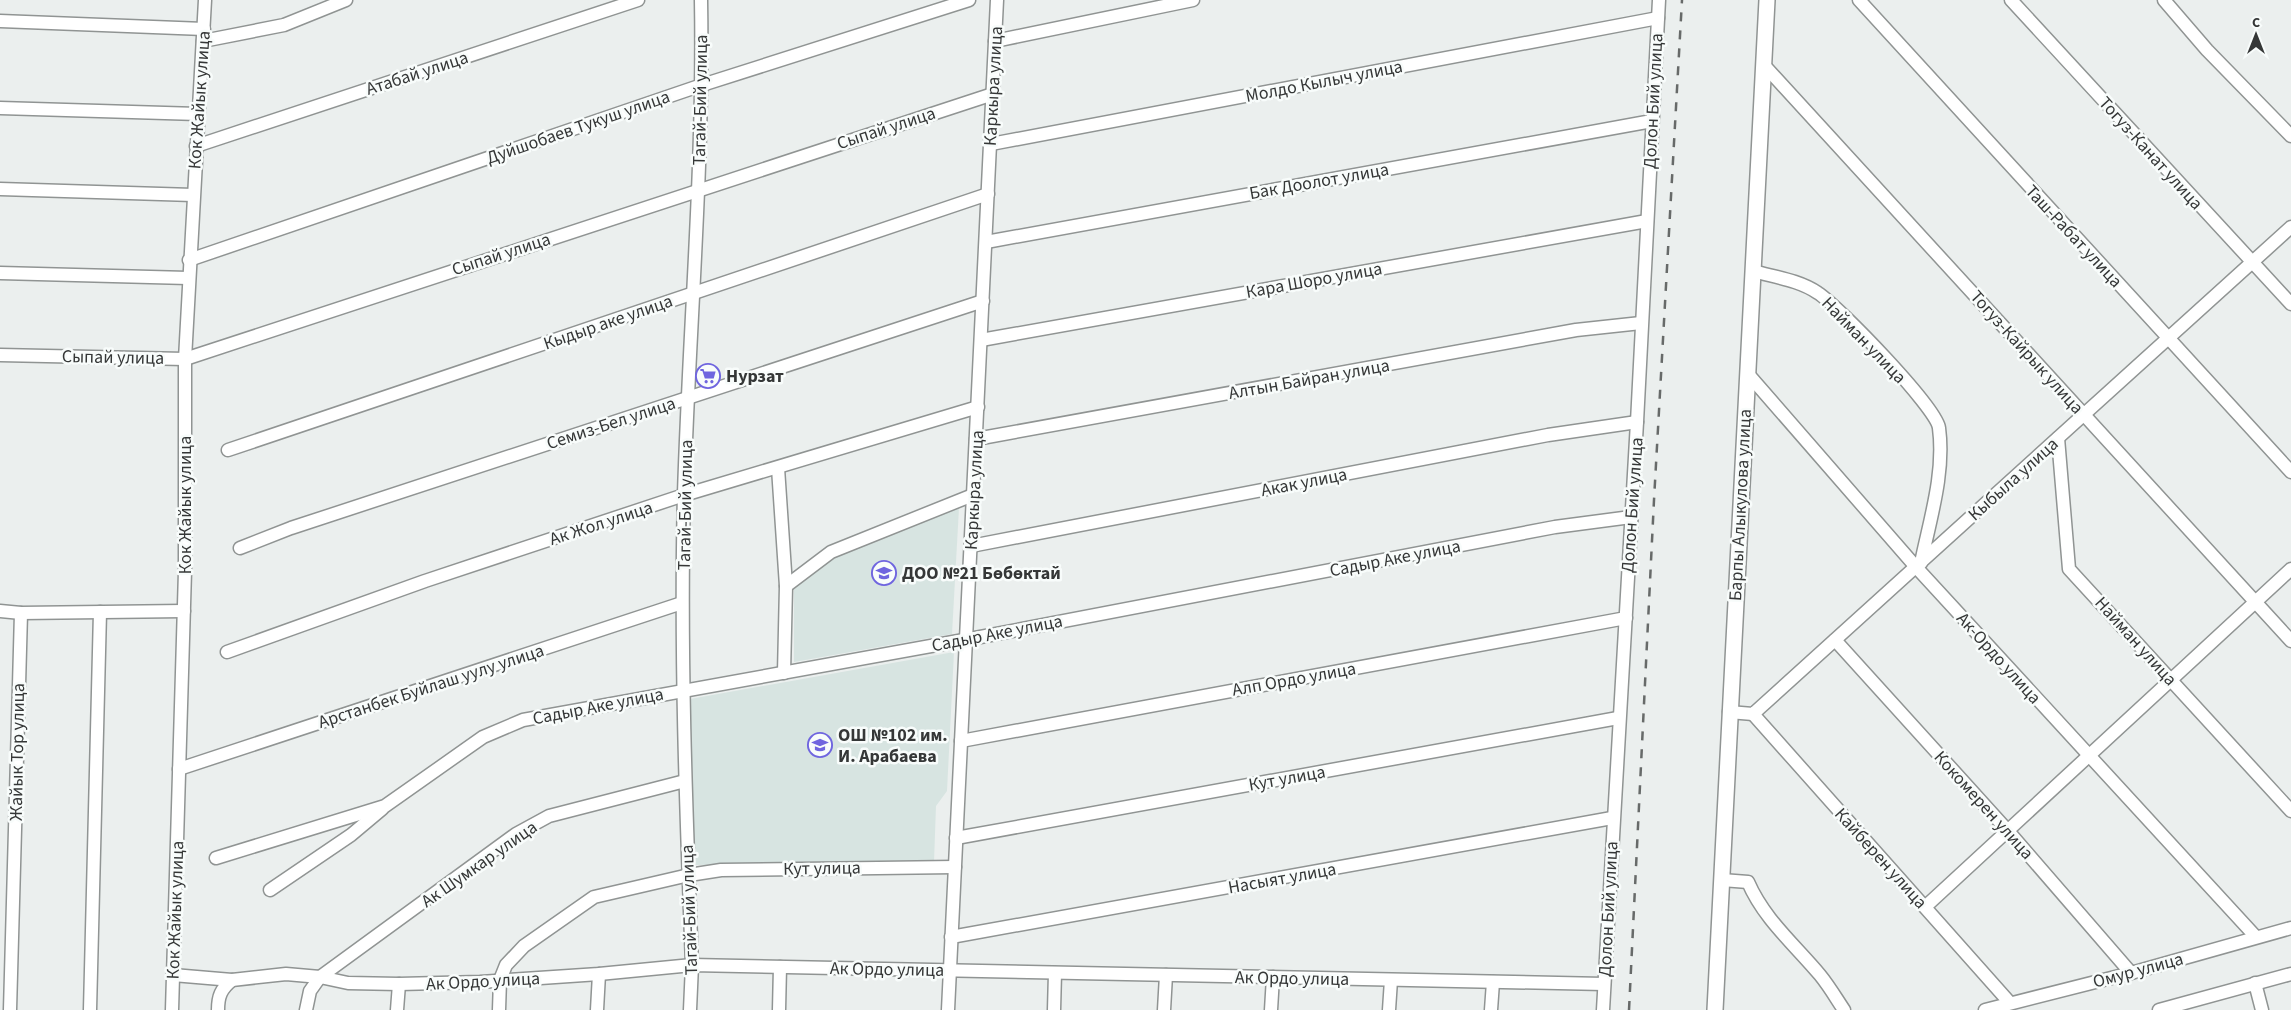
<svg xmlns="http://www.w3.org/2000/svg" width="2291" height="1010" font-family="'Source Sans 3',sans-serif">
<rect width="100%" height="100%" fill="#ebefee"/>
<!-- built -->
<g fill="#d7e4e1">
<polygon points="959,508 952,634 794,662 794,587 832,558"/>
<polygon points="954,652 947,791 936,806 934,862 694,865 690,699"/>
</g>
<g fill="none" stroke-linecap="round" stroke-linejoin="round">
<defs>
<g id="minor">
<polyline points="1859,0 2291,472"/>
<polyline points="2011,0 2291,304"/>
<polyline points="2164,0 2207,50 2291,136"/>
<polyline points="0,21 204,29"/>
<polyline points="203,41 284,25 346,0"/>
<polyline points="995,41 1193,0"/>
<polyline points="1763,64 2291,641"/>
<polyline points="0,108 198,114"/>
<polyline points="991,144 1658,18"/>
<polyline points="196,146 638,0"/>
<polyline points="0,189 193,195"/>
<polyline points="986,242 1652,121"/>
<polyline points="189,260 702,85 969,0"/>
<path d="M1753,271C1774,277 1799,280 1818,293C1838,306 1937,408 1939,428C1945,473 1930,519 1921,563"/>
<polyline points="0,273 188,278"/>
<polyline points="981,340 1647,221"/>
<polyline points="0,355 185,359 993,94"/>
<polyline points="1748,374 1916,567 2256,937"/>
<polyline points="2058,438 2069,569 2291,811"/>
<polyline points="976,439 1576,330 1641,323"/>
<polyline points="228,450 988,194"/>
<polyline points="778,468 786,586 784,673"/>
<polyline points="971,546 1548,435 1637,422"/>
<polyline points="240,548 291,528 983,301"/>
<polyline points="786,586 831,552 973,495"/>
<polyline points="0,611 21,613 184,611"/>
<polyline points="1835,640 2008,831 2131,973"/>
<polyline points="227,652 425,581 684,495 978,407"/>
<polyline points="1729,712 1753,714 2291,227"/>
<polyline points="1753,714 2010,1003"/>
<polyline points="961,741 1626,618"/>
<polyline points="179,769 682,603"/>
<polyline points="956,838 1618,718"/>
<polyline points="216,858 385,806 483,737 523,720 975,638 1555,527 1631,517"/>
<path d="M1722,880L1748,882C1764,919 1794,944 1820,975C1829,986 1836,998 1844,1010"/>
<polyline points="270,890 351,835 382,809"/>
<polyline points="1925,907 2291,569"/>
<polyline points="951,937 1612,818"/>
<polyline points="173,975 232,980 286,974 320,977 348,983 399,984 480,982 599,974 692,965 1604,984"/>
<polyline points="2255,983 2262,1010"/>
<polyline points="10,1010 21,613"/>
<polyline points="90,1010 100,612"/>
<polyline points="172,1010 185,571 185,359 205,0"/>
<path d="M218,1010C218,996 221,989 232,980"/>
<polyline points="306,1010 310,991 320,977 516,834 549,816 685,781"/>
<polyline points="397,1010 399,984"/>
<polyline points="499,1010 500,980 506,965 524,946 594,897 689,875 721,870 955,867"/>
<polyline points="597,1010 599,974"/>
<path d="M690,1010L692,965C686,808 680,652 684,494C689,329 704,165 701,0"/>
<polyline points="779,1010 780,967"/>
<polyline points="948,1010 997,0"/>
<polyline points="1054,1010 1055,973"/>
<polyline points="1164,1010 1166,975"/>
<polyline points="1271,1010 1273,977"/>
<polyline points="1389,1010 1391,980"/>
<polyline points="1491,1010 1493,982"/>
<polyline points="1603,1010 1637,422 1659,0"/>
<polyline points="1985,1010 2131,973 2291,928"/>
<polyline points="2159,1010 2291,974"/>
</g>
<polyline id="major" points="1715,1010 1767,0"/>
</defs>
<!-- minor casing -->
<use href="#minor" stroke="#909493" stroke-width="15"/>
<!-- major casing -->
<use href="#major" stroke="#909493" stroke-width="18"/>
<!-- minor -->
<use href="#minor" stroke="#fff" stroke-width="12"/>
<!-- major -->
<use href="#major" stroke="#fff" stroke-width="15"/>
<!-- rail -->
<polyline stroke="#676a69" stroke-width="2.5" stroke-dasharray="9 9" stroke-linecap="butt" points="1629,1010 1654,500 1682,0"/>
</g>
<!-- icons -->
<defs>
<symbol id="supermarket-ring" viewBox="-11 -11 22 22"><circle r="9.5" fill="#f8fcfb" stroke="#6f65df" stroke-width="1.5"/><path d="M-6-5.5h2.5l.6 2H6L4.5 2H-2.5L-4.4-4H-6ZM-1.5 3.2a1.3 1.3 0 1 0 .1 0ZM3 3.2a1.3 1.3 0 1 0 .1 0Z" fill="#6f65df"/></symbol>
<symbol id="school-ring" viewBox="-11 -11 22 22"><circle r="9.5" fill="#f8fcfb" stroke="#6f65df" stroke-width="1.5"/><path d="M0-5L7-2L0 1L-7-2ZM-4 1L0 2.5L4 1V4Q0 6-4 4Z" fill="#6f65df"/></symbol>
</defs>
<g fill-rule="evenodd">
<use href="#supermarket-ring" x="694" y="362" width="28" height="28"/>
<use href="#school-ring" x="870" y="559" width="28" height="28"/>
<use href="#school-ring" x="806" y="731" width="28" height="28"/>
</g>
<g text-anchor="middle" stroke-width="5" stroke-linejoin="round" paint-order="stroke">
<!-- street labels -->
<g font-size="18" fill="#353737" stroke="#f8fcfb">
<text transform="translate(417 73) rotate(-18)" y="6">Атабай улица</text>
<text transform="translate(1324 81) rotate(-11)" y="6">Молдо Кылыч улица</text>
<text transform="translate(993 86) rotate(-87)" y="6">Каркыра улица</text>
<text transform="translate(199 100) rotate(-86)" y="6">Кок Жайык улица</text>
<text transform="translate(700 100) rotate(-89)" y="6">Тагай-Бий улица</text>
<text transform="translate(1653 101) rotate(-87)" y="6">Долон Бий улица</text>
<text transform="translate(578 127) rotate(-19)" y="6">Дуйшобаев Тукуш улица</text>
<text transform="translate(886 128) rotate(-18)" y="6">Сыпай улица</text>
<text transform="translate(2151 153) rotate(48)" y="6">Тогуз-Канат улица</text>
<text transform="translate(1319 181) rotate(-10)" y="6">Бак Доолот улица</text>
<text transform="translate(2074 236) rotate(47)" y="6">Таш-Рабат улица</text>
<text transform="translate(501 254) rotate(-18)" y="6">Сыпай улица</text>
<text transform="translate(1314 280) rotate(-10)" y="6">Кара Шоро улица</text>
<text transform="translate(608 322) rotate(-19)" y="6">Кыдыр аке улица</text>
<text transform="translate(1864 340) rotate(46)" y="6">Найман улица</text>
<text transform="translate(2027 352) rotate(48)" y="6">Тогуз-Кайрык улица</text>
<text transform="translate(113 357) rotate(1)" y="6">Сыпай улица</text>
<text transform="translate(1309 379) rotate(-10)" y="6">Алтын Байран улица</text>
<text transform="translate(611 423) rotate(-18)" y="6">Семиз-Бел улица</text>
<text transform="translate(2013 479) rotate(-42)" y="6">Кыбыла улица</text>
<text transform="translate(1304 482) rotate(-11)" y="6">Акак улица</text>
<text transform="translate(974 490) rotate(-87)" y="6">Каркыра улица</text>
<text transform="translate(185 505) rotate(-90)" y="6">Кок Жайык улица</text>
<text transform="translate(685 505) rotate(-89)" y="6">Тагай-Бий улица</text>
<text transform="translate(1632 505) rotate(-86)" y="6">Долон Бий улица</text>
<text transform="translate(1740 505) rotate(-87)" y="6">Барпы Алыкулова улица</text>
<text transform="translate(601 523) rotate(-18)" y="6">Ак Жол улица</text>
<text transform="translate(1395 558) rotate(-11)" y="6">Садыр Аке улица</text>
<text transform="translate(997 633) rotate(-11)" y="6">Садыр Аке улица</text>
<text transform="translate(2136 641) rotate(48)" y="6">Найман улица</text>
<text transform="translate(1999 658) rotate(48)" y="6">Ак-Ордо улица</text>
<text transform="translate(1294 679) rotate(-10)" y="6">Алп Ордо улица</text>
<text transform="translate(431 686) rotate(-18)" y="6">Арстанбек Буйлаш уулу улица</text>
<text transform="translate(598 706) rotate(-11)" y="6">Садыр Аке улица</text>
<text transform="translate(17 752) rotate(-89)" y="6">Жайык Тор улица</text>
<text transform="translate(1287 778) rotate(-10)" y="6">Кут улица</text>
<text transform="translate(1984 805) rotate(48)" y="6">Кокомерен улица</text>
<text transform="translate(1881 858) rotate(48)" y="6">Кайберен улица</text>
<text transform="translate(479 864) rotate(-35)" y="6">Ак Шумкар улица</text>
<text transform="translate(822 868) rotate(-1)" y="6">Кут улица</text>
<text transform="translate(1282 878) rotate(-10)" y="6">Насыят улица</text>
<text transform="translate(1608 909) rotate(-87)" y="6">Долон Бий улица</text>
<text transform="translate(175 910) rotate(-88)" y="6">Кок Жайык улица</text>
<text transform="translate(689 910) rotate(-92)" y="6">Тагай-Бий улица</text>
<text transform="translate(887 969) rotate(1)" y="6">Ак Ордо улица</text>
<text transform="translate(2138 970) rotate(-15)" y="6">Омур улица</text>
<text transform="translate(1292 978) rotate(1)" y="6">Ак Ордо улица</text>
<text transform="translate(483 981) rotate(-3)" y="6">Ак Ордо улица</text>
</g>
<!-- poi labels -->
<g font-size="18" font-weight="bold" fill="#353737" stroke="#f8fcfb" text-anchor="start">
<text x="726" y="382">Нурзат</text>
<text x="902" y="579">ДОО №21 Бөбөктай</text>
<text x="838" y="741">ОШ №102 им.<tspan x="838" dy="21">И. Арабаева</tspan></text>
</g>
</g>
<!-- north arrow -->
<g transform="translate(2256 35)" stroke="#f8fcfb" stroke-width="4" paint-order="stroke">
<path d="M0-4L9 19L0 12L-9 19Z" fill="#353737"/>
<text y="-8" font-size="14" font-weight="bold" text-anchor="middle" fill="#353737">С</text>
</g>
</svg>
